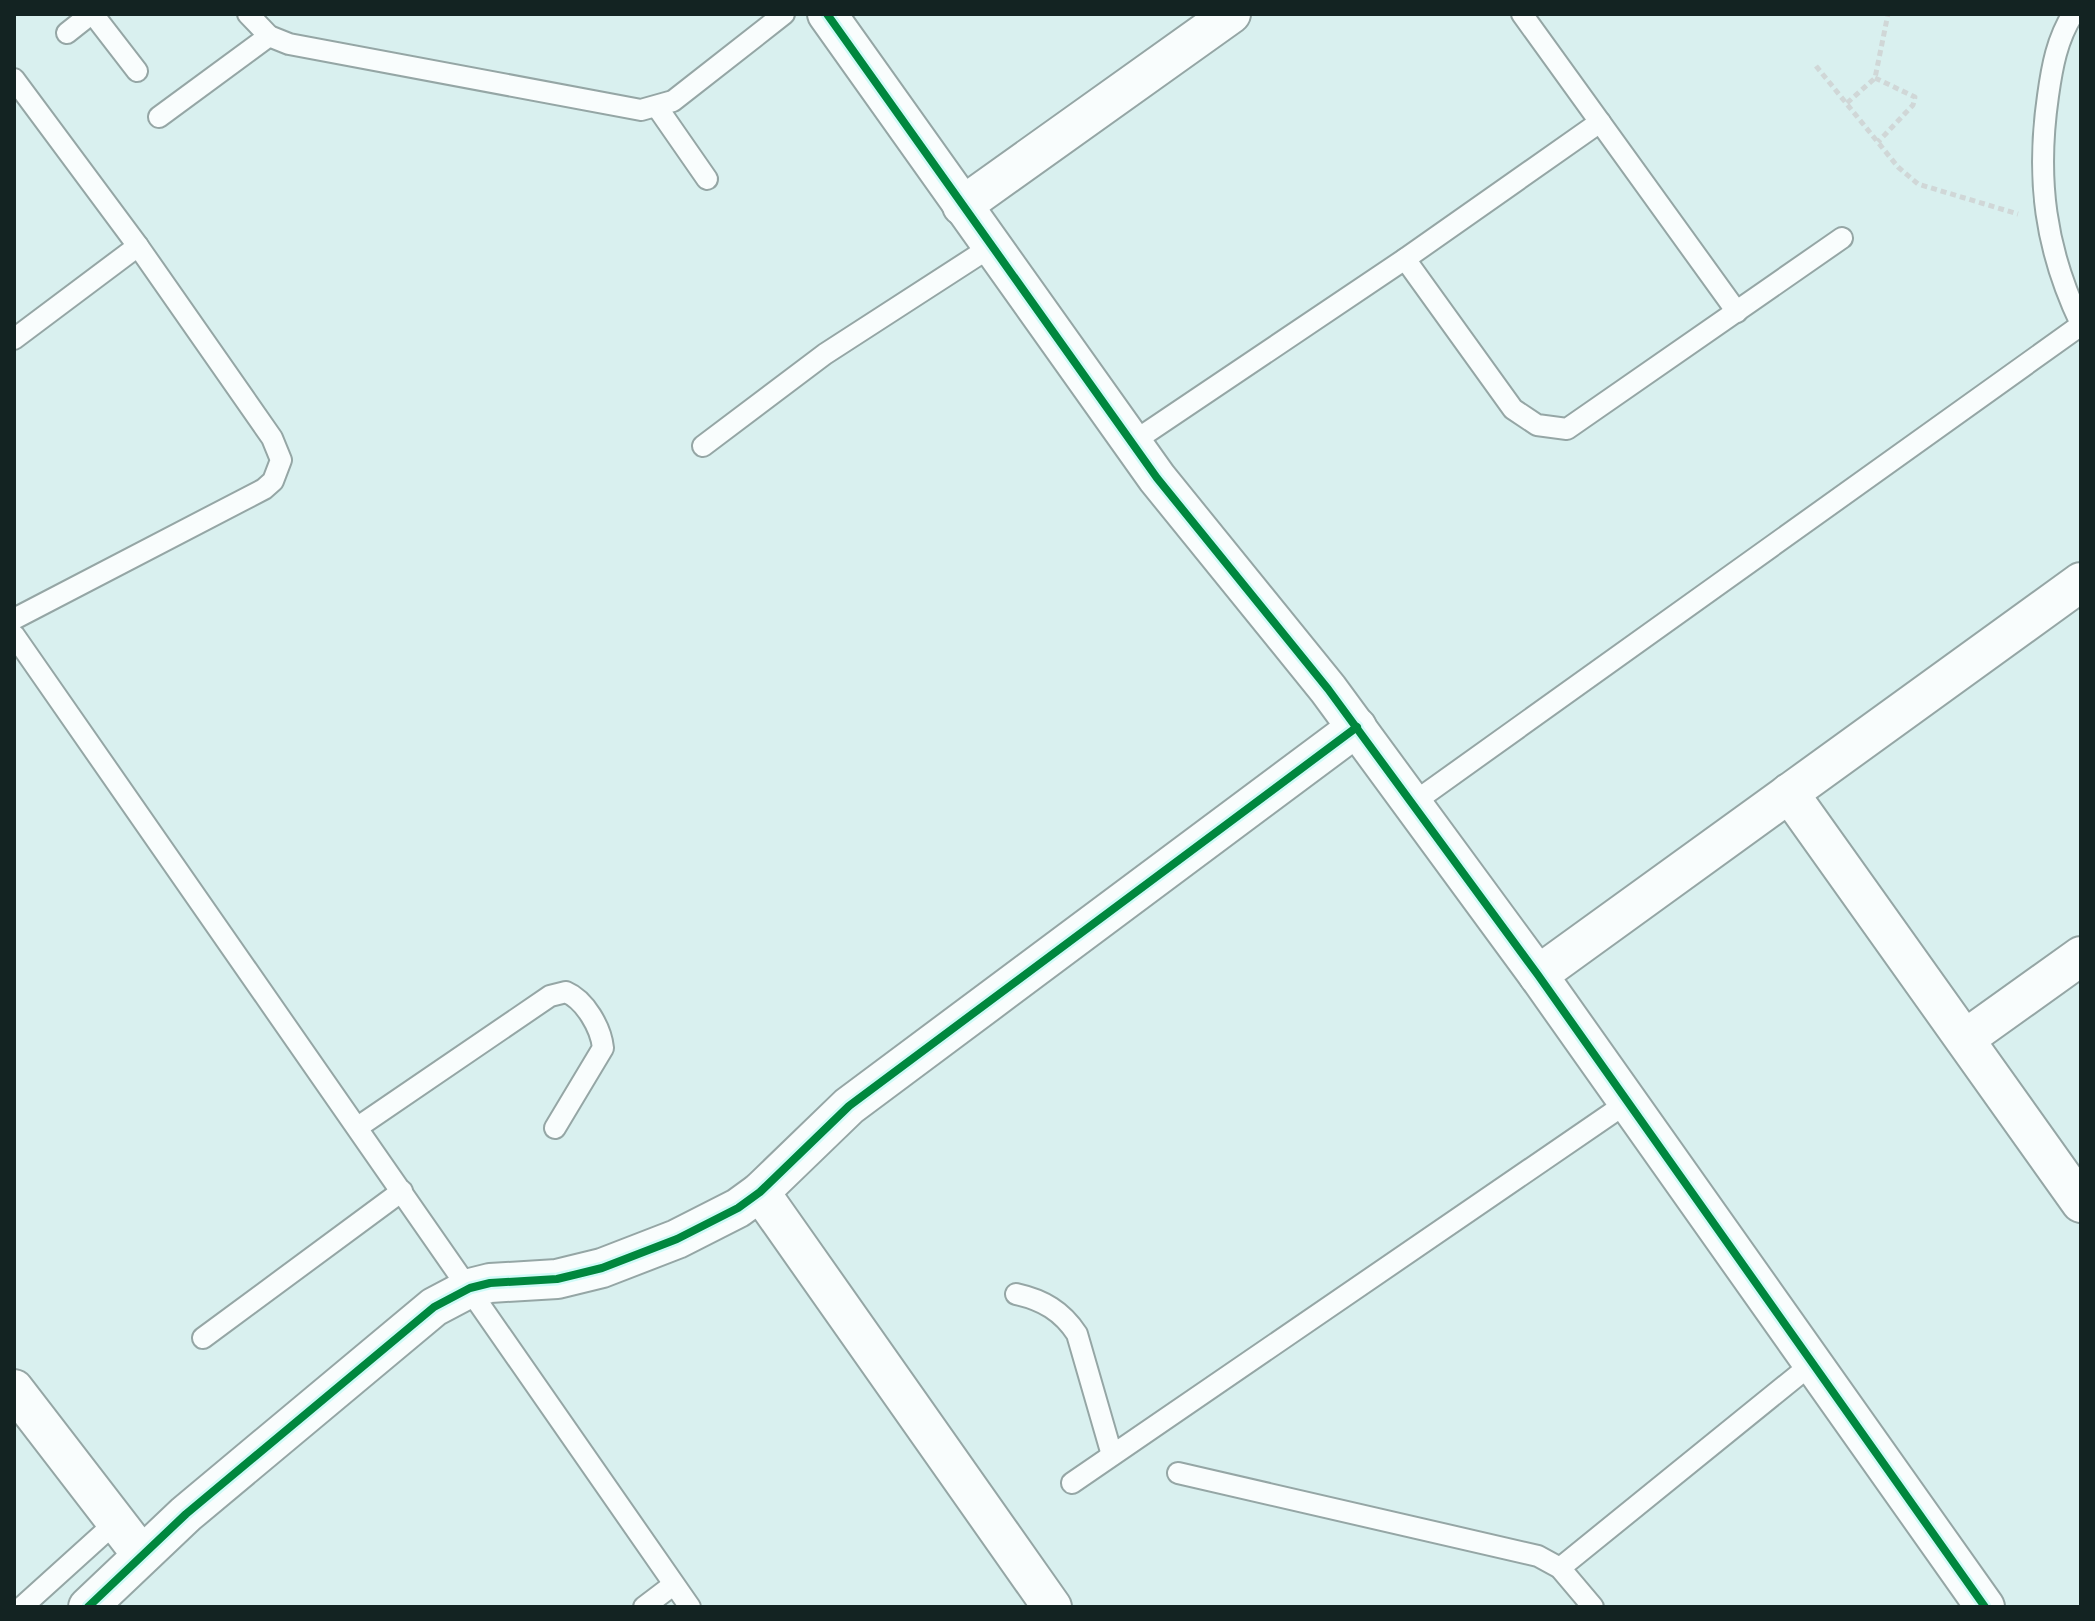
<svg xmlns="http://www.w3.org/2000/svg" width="2095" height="1621" font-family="'Varela Round',sans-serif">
<rect width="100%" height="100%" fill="#d9f0ef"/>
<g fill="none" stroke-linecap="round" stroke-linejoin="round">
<defs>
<g id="lane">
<polyline points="93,14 137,71"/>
<polyline points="248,14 269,36 289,44 641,110 673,101 784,14"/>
<polyline points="1522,14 1737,312"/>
<path d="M2073,14C2057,39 2052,67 2048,96C2036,179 2045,249 2081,324"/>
<polyline points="67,33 91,14"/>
<polyline points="14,79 138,246 272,438 281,460 273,481 264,489 14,619"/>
<polyline points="657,107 707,179"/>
<polyline points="159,117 269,36"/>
<polyline points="1405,259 1513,409 1537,425 1567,429 1842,238"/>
<polyline points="14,339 138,246"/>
<polyline points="1133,442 1405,259 1600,122"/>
<polyline points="703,446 825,354 992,246"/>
<polyline points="14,635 690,1607"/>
<polyline points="1413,803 2081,325"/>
<path d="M358,1127L550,996L566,992C585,1000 601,1028 603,1048L555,1128"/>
<path d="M1016,1294C1043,1300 1062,1311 1077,1334L1112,1455"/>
<polyline points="203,1338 402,1191"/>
<polyline points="1178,1473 1538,1556 1560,1568 1593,1607"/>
<polyline points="1072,1483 1628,1102"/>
<polyline points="1560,1568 1813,1363"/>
<polyline points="22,1607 116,1522"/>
<polyline points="644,1607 673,1585"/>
</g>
<g id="street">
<polyline points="827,14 1157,478 1328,689 1538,975 1985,1607"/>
<polyline points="962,206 1231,14"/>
<polyline points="1789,793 2081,1203"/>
<polyline points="1538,975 2081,582"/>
<polyline points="1965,1039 2081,956"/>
<polyline points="760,1192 1052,1607"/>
<polyline points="14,1389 141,1554"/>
<polyline points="88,1607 186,1514 434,1307 470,1288 490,1283 557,1279 602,1268 677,1239 738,1208 760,1192 849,1106 1357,727"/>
</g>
</defs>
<!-- lane casing -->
<use href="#lane" stroke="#95a6a5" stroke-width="24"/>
<!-- street casing -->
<use href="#street" stroke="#95a6a5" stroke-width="42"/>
<!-- path -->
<g stroke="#d0d7d7" stroke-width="5" stroke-dasharray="6 4" stroke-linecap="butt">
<polyline points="1816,66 1898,167 1918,184 2018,214"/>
<polyline points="1875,78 1915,97 1913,105 1878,142"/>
<polyline points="1847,103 1875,78 1888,14"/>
</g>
<!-- lane -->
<use href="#lane" stroke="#f9fdfd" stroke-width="20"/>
<!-- street -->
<use href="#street" stroke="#f9fdfd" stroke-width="38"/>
<defs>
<g id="cycleway">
<polyline points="827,14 1157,478 1328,689 1538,975 1985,1607"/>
<polyline points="88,1607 186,1514 434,1307 470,1288 490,1283 557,1279 602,1268 677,1239 738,1208 760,1192 849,1106 1357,727"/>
</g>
</defs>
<!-- cycleway casing -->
<use href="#cycleway" stroke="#cffaf7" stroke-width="13"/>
<!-- cycleway -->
<use href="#cycleway" stroke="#00873e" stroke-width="8"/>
</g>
<!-- border -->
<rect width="2095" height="1621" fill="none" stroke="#132322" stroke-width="32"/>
</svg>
